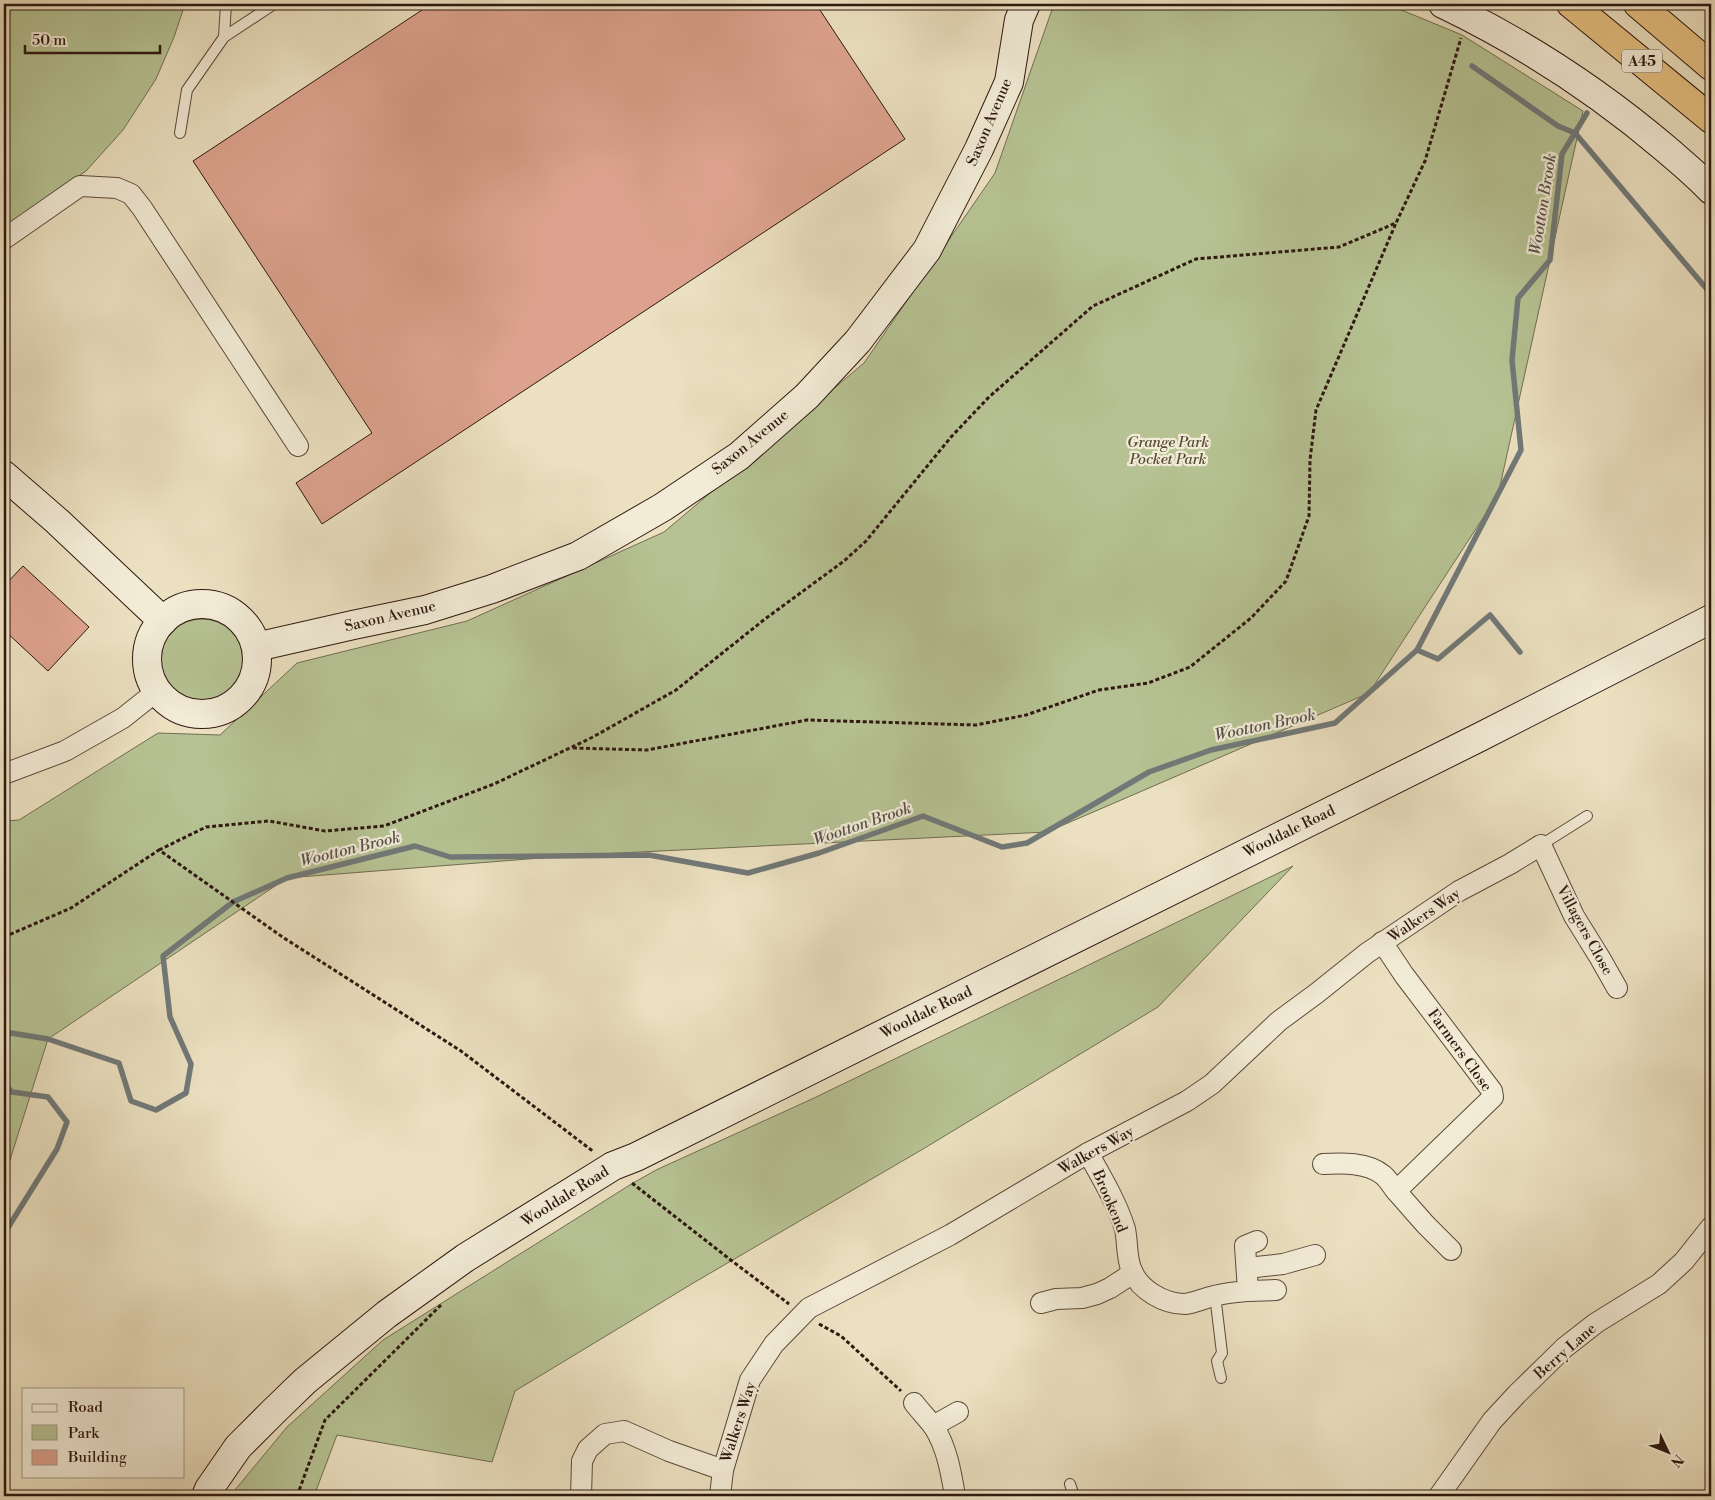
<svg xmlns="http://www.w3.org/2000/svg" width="1715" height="1500" font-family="'Libre Bodoni',serif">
<rect width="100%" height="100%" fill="#ebe0c0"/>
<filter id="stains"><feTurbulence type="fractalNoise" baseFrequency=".004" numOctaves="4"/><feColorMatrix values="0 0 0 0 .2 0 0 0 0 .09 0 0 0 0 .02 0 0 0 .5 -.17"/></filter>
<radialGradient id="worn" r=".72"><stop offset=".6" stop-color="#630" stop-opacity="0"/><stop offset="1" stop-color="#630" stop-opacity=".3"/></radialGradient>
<!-- green -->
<g fill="#b6c293" stroke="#726d52">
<polygon points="4,4 185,4 174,37 156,79 123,130 86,171 4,228"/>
<polygon points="1054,4 1387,4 1462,35 1583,111 1498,495 1369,693 1047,832 579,855 287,878 48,1039 4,1179 4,821 19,820 158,733 220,735 297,663 467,621 664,532 864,363 995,173"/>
<circle cx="202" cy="660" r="41"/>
<polygon points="1293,866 1158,1007 923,1149 695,1282 515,1391 492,1462 337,1435 314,1496 235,1496 235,1490 287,1427 383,1340 633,1183 656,1170 812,1099"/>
</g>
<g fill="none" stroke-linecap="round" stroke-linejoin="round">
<!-- stream -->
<g stroke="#717978" stroke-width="5.5">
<polyline points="1472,66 1558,126 1575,133 1711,294"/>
<polyline points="1417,650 1438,659 1490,615 1520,652"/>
<polyline points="4,1039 11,1033 48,1039 119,1063 131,1101 156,1110 186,1093 191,1064 170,1017 163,956 233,902 287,878 415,846 450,857 649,855 748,873 819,853 923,816 1002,847 1027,843 1149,772 1211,750 1335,723 1417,650 1521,450 1512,360 1518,298 1550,260 1562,154 1587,113"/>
<polyline points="4,1084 12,1092 48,1097 67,1122 57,1149 4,1234"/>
</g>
</g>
<!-- building -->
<g fill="#dca28d" stroke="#2e1810">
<polygon points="417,4 816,4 905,139 322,524 296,483 372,433 193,161 422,10"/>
<polygon points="23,566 89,627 48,671 4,630 4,586"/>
</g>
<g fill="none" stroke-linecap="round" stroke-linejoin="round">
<defs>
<g id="lane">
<polyline points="224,37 226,4"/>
<polyline points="180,133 187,90 224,37 274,4"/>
<polyline points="1541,845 1587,816"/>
<polyline points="1215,1295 1222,1353 1217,1361 1221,1378"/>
<polyline points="1070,1484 1074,1496"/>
</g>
<g id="street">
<polyline points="4,239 80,186 117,188 131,194 142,208 298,446"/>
<polyline points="4,774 65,751 123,718 157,691"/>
<polyline points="1382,942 1404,975 1492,1091 1493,1097 1396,1191 1425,1224 1451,1250"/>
<path d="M1088,1153C1102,1178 1117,1203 1125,1229C1128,1243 1126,1258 1132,1271C1140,1290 1164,1304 1185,1304C1195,1303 1204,1298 1214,1296C1225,1293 1237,1292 1248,1291L1245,1246L1257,1241"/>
<path d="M1323,1164C1342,1163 1367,1162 1383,1175C1388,1179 1392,1186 1396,1191"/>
<polyline points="1247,1268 1283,1264 1315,1255"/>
<polyline points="1248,1291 1276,1290"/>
<polyline points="1041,1303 1056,1299 1082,1298 1097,1294 1110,1288 1133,1273"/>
<path d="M914,1403C920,1411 928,1419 934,1427C947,1448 951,1472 955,1496"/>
<polyline points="933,1426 958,1412"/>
<polyline points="581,1496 582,1461 588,1449 605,1434 624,1431 669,1451 723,1470"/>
<polyline points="720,1496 723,1470 750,1380 774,1344 809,1308 950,1235 1088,1153 1187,1101 1212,1084 1279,1021 1317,993 1367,953 1459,891 1510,864 1541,845 1574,916 1600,958 1617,988"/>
<polyline points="1439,1496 1492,1421 1517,1394 1564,1348 1596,1323 1659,1284 1684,1261 1711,1227"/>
</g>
<g id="secondary">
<path d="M1443,4C1522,42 1599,92 1666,149C1681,162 1697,175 1711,190"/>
<polyline points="4,475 57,521 163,621"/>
<circle cx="202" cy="659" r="55"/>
<polyline points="256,647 353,625 425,610 492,589 578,556 663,507 739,456 807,396 858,341 927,250 979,149 1009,82 1019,20 1026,4"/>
<polyline points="206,1496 209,1489 238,1447 274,1411 305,1381 387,1314 465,1258 613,1166 636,1157 1478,738 1711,619"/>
</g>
<g id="highway">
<polyline points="1571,4 1711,119"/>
<polyline points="1638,4 1711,66"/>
</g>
</defs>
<!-- lane casing -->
<use href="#lane" stroke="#5d4a3c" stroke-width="12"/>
<!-- street casing -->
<use href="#street" stroke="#5d4a3c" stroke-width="22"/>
<!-- secondary casing -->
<use href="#secondary" stroke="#2e1810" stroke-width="30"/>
<!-- highway casing -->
<use href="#highway" stroke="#2e1810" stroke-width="30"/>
<!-- path -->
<g stroke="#2e1810" stroke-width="3" stroke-dasharray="4 2.5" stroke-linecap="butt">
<polyline points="573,748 647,750 807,720 976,725 1026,715 1099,690 1148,683 1190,667 1251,618 1286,581 1309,516 1310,460 1316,410 1396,223"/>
<polyline points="159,850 206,827 269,821 325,831 384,826 494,784 593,737 676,690 765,619 844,561 866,541 951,437 989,397 1093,306 1196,259 1339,247 1396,223 1425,161 1461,38"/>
<polyline points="4,937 71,908 159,850 284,938 461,1051 594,1152"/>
<polyline points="632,1183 732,1261 789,1304"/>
<polyline points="819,1324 841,1336 901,1391"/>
<polyline points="297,1496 325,1420 441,1305"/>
</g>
<!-- lane -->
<use href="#lane" stroke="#f2ebd6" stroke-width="10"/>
<!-- street -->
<use href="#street" stroke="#f2ebd6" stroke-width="20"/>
<!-- secondary -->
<use href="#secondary" stroke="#f2ebd6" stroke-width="28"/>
<!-- highway -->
<use href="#highway" stroke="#e6c080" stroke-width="28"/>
</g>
<g text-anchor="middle" stroke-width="4.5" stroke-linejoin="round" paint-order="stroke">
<!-- shield labels -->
<rect fill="#f2ebd6" stroke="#69574b" stroke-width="1" x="1622" y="49.5" width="40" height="23" rx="4"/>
<g font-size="14" font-weight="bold" fill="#2e1810">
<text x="1642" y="66">A45</text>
</g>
<!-- street labels -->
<g font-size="15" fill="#2e1810" stroke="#f2ebd6">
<text transform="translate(989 122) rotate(-67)" y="5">Saxon Avenue</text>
<text transform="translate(750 442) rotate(-39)" y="5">Saxon Avenue</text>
<text transform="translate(390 616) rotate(-13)" y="5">Saxon Avenue</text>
<text transform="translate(1289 831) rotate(-26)" y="5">Wooldale Road</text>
<text transform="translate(1424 915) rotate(-34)" y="5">Walkers Way</text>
<text transform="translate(1585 930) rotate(61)" y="5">Villagers Close</text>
<text transform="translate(926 1012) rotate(-26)" y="5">Wooldale Road</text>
<text transform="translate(1460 1050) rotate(54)" y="5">Farmers Close</text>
<text transform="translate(1096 1150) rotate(-29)" y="5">Walkers Way</text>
<text transform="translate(565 1196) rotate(-32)" y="5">Wooldale Road</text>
<text transform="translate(1110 1201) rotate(67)" y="5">Brookend</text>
<text transform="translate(1565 1351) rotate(-41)" y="5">Berry Lane</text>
<text transform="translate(738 1422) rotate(-72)" y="5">Walkers Way</text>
</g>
<!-- park labels -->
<g font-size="15" font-style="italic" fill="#574b37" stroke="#f2ebd6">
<text x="1168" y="447">Grange Park<tspan x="1168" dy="17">Pocket Park</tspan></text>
</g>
<!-- water labels -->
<g font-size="16" font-style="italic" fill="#55514d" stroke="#f2ebd6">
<text transform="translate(1542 204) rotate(-81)" y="6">Wootton Brook</text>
<text transform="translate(1265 724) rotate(-12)" y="6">Wootton Brook</text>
<text transform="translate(862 823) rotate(-19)" y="6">Wootton Brook</text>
<text transform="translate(350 848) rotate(-14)" y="6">Wootton Brook</text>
</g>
</g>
<!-- margin -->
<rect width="1715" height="1500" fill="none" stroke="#ebe0c0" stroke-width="20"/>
<rect x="5" y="5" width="1705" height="1490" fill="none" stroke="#2e1810" stroke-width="2.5"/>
<rect x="10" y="10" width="1695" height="1480" fill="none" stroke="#2e1810"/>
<!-- legend -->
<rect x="22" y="1388" width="162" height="90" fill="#f2ebd6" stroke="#a49787"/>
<rect x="32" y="1404" width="25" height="8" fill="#f2ebd6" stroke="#a49787"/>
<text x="68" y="1412" font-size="15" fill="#2e1810">Road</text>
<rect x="32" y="1425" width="25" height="15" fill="#b6c293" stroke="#a49787"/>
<text x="68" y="1438" font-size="15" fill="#2e1810">Park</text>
<rect x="32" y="1450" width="25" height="15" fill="#dca28d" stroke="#a49787"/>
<text x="68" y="1462" font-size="15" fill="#2e1810">Building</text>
<!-- north arrow -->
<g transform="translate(1668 1452) rotate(133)" stroke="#f2ebd6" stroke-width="4" paint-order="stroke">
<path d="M0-4L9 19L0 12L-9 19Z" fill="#2e1810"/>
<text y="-8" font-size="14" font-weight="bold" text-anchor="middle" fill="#2e1810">N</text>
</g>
<!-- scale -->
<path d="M25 45v8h135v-8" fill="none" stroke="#2e1810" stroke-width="2.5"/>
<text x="32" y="45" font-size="15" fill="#2e1810" stroke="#f2ebd6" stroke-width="4" paint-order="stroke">50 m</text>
<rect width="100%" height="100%" filter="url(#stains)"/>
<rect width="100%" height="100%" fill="url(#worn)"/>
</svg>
